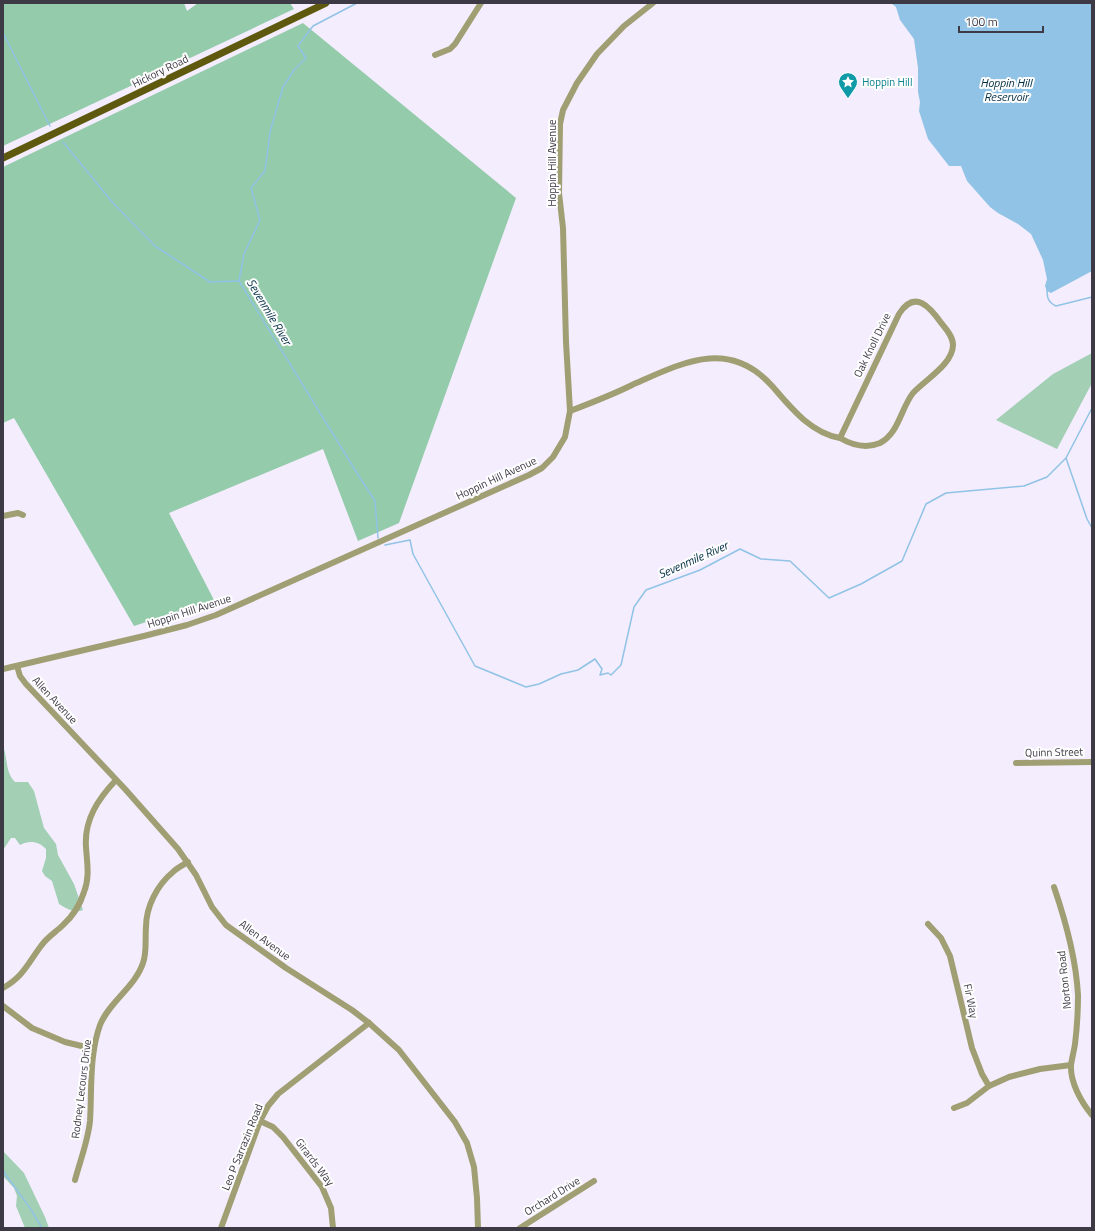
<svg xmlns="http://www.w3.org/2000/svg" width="1095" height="1231" font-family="'Titillium Web',sans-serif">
<rect width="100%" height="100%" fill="#f4edfe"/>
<!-- green -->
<g fill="#a3cfb5">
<polygon points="1092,353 1092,383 1057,449 996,420 1053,374"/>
<path d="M3,746C8,759 5,772 15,782H28L34,791L44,828L56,844L58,855L74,884L83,910C74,914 66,908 59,904L52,881L45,876L42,871L46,858V849C39,841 29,840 20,845L15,838H11L3,850Z"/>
<polygon points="3,1151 24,1173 45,1217 49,1228 25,1228 16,1206 17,1196 14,1188 3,1176"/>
</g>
<!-- forest -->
<g fill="#94cbab">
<polygon points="3,3 184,3 187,11 198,3 290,3 294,9 3,146"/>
<polygon points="303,23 516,198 399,523 358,541 323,449 169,513 214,600 134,626 14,418 3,423 3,167"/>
</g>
<!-- water -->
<polygon fill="#90c3e5" points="891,3 1092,3 1092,271 1051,293 1047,291 1045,286 1047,279 1043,260 1031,234 1018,224 998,213 990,207 967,181 961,166 949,166 928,139 919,111 920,102 918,92 918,68 914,39 900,20 896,7"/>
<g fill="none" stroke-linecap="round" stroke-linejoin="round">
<!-- stream -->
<g stroke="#90c3e5" stroke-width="1.5">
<polyline points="357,3 313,26 298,46 306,58 294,70 283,87 270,132 265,171 251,188 260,220 244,254 239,281 360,478 375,501 378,538"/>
<polyline points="3,33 50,126"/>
<polyline points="63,142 113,203 155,246 210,282 239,281"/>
<path d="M1047,288C1047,296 1047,302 1056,306L1092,297"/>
<polyline points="1066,458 1087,519 1092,528"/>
<polyline points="385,545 410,540 413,554 475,666 526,687 539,684 561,674 578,670 595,659 602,669 600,675 608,673 611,675 621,665 634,607 646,590 700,570 740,549 761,559 790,561 829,598 861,584 902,561 926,504 946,493 1024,486 1047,477 1066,458 1092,408"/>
<polyline points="3,1171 30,1208 42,1228"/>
</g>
<!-- minor -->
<g stroke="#a09f73" stroke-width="6">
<polyline points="435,55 450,49 455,44 481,3"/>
<path d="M570,411C591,403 612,395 632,385C682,363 729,337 773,387C791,408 811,433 840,438L899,314C915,289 930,307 942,324C947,330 953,337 953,345C953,364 925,380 913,393C901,408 899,433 880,443C866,449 852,445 840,438"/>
<polyline points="3,516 18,513 23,515"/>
<polyline points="17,666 20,676 26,684 125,789 178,849 196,875 212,907 226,925 286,968 352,1010 369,1023 399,1050 455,1122 467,1143 474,1167 477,1198 478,1228"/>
<polyline points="3,669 144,636 187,625 216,615 529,475 542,468 553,457 565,437 570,411 566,342 563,228 559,193 560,124 563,110 577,83 597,54 624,26 653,3"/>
<polyline points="1016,763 1092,762"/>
<path d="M1054,887C1066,922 1076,958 1078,995C1078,1011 1077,1028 1075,1044C1074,1051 1072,1058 1071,1065C1070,1082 1081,1102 1092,1115"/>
<polyline points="928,924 941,938 950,956 972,1048 982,1074 989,1086"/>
<path d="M3,988C24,976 28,963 41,946C47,937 56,932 63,925C73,916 80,905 84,892C90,877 87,863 86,847C84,820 98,799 116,780"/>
<polyline points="3,1006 32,1028 65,1042 94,1049"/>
<polyline points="954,1108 967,1103 989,1086 1009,1077 1040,1069 1071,1065"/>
<polyline points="260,1121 273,1127 283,1137 322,1187 331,1208 333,1228"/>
<path d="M75,1180C80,1161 88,1141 90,1121C92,1089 89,1056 100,1025C109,1002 135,987 143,963C147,952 145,939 146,927C146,907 157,885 173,872C177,868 183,865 188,862"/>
<polyline points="221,1228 260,1121 268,1106 278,1094 369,1023"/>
<polyline points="520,1228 594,1181"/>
</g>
<!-- major -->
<polyline stroke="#5e590f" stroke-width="7" points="3,158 326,3"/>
</g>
<!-- icons -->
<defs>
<symbol id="sight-pin" viewBox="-11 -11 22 30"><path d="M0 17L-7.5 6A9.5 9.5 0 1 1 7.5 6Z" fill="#0f9aa8" stroke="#fefefe"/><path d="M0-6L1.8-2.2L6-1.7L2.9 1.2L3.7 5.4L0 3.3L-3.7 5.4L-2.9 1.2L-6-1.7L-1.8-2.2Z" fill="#fff"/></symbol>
</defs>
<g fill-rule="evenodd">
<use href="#sight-pin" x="837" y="71" width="22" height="30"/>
</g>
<g text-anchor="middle" stroke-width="4" stroke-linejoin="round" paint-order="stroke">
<!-- street labels -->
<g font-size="11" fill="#3e3a45" stroke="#fefefe">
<text transform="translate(160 71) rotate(-26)" y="4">Hickory Road</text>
<text transform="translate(552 163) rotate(-90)" y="4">Hoppin Hill Avenue</text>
<text transform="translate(872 345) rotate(-64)" y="4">Oak Knoll Drive</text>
<text transform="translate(496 478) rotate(-25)" y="4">Hoppin Hill Avenue</text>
<text transform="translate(189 611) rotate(-18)" y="4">Hoppin Hill Avenue</text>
<text transform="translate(55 700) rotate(47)" y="4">Allen Avenue</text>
<text transform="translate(1054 752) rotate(-1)" y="4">Quinn Street</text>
<text transform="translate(265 940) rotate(36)" y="4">Allen Avenue</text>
<text transform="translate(1064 980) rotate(-96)" y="4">Norton Road</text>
<text transform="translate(971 1001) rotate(78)" y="4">Fir Way</text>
<text transform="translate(81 1089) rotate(-83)" y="4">Rodney Lecours Drive</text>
<text transform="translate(242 1147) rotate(-68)" y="4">Leo P Sarrazin Road</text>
<text transform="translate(315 1162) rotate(53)" y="4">Girards Way</text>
<text transform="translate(552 1196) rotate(-32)" y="4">Orchard Drive</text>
</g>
<!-- culture labels -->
<g font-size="11" fill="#0d838f" stroke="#fefefe" text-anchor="start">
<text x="862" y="86">Hoppin Hill</text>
</g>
<!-- water labels -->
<g font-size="12" font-style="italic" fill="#012d44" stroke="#fefefe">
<text x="1006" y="87">Hoppin Hill<tspan x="1006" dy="14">Reservoir</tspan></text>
<text transform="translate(269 312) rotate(59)" y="4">Sevenmile River</text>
<text transform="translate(693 560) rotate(-24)" y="4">Sevenmile River</text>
</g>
</g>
<!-- border -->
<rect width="1095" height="1231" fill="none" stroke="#3e3a45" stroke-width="8"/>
<!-- scale -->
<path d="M959 26v6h84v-6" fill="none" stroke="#3e3a45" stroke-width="2"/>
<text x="965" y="26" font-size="12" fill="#3e3a45" stroke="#fefefe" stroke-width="3" paint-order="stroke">100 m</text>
</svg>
